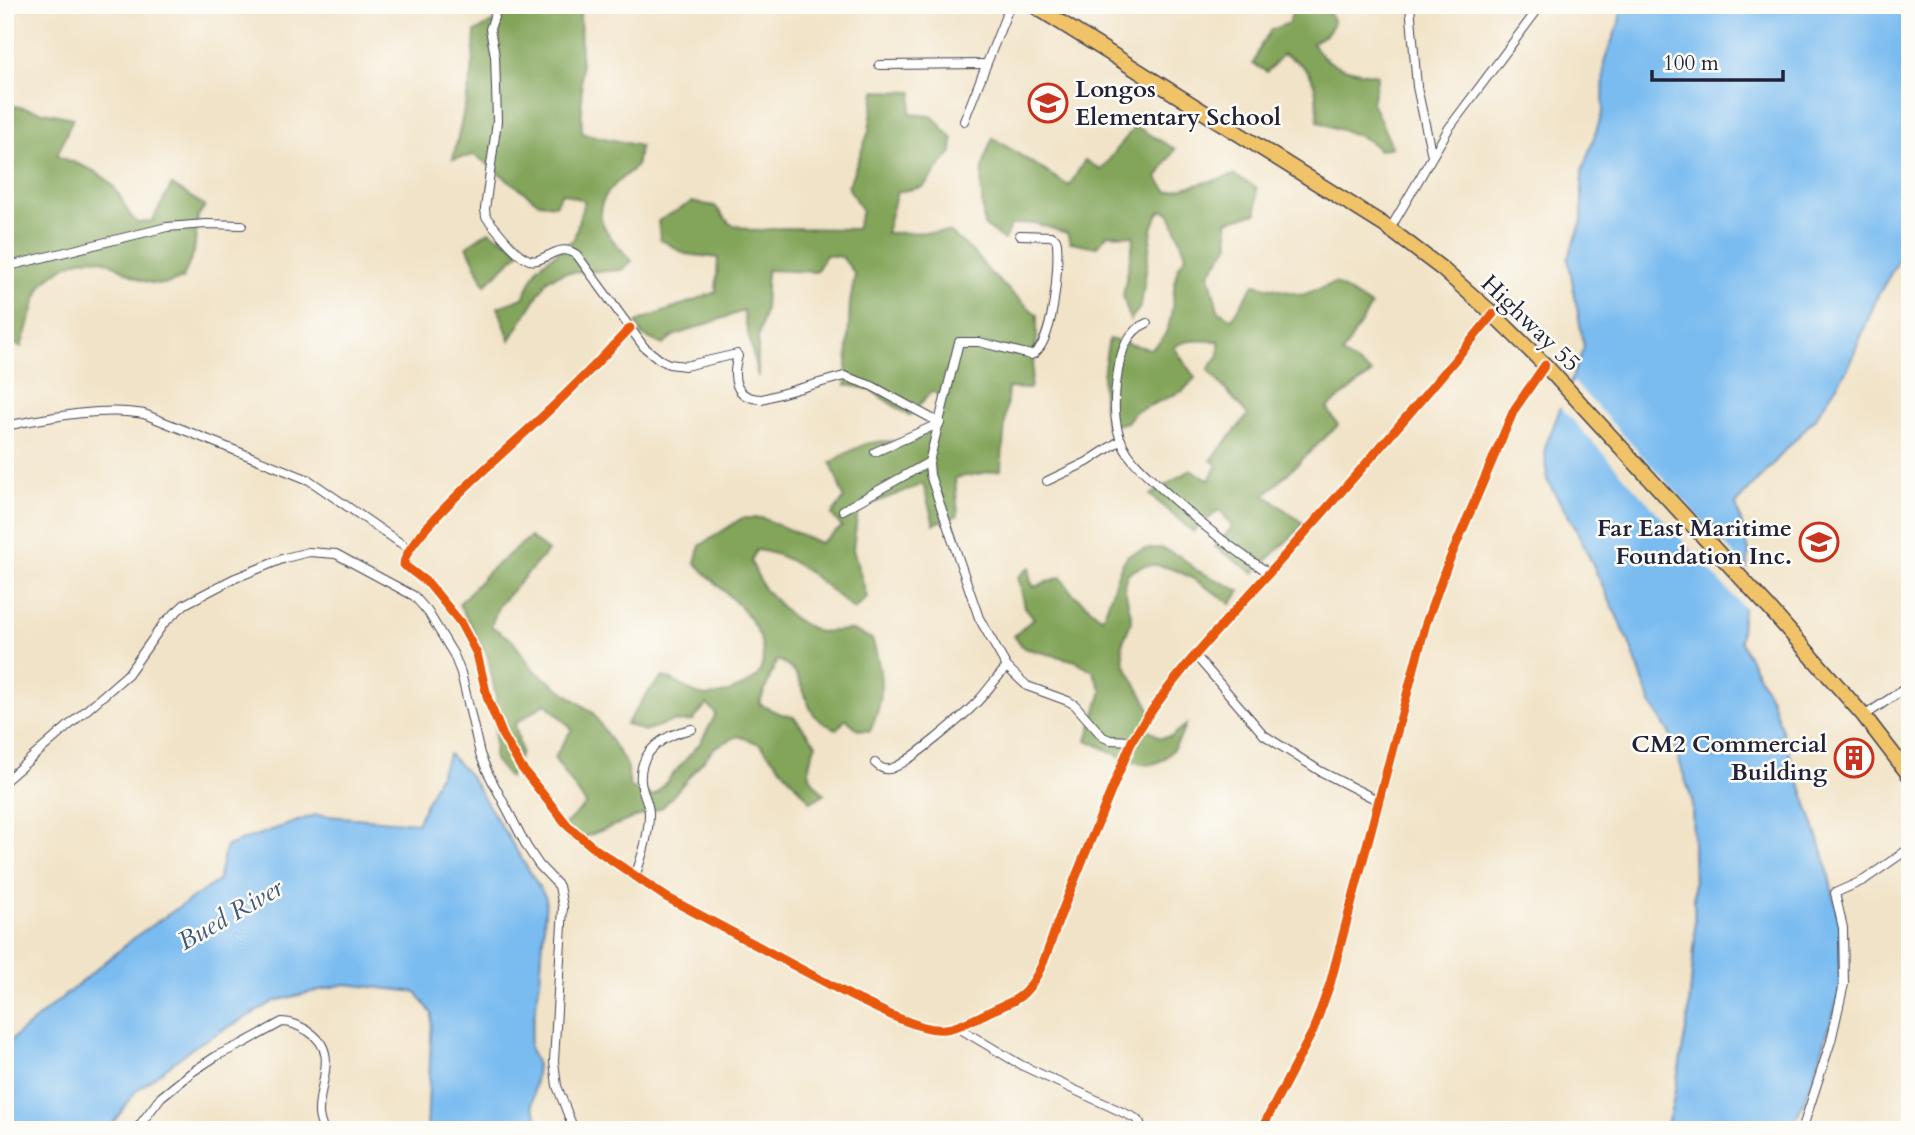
<svg xmlns="http://www.w3.org/2000/svg" width="1915" height="1135" font-family="Cardo,serif">
<rect width="100%" height="100%" fill="#fdfcf7"/>
<filter id="ink" filterUnits="userSpaceOnUse"><feTurbulence type="fractalNoise" baseFrequency=".0143" numOctaves="2"/><feDisplacementMap in="SourceGraphic" scale="14" xChannelSelector="R" yChannelSelector="G"/><feConvolveMatrix kernelMatrix="1 2 1 2 8 2 1 2 1" color-interpolation-filters="sRGB"/></filter>
<filter id="wash" filterUnits="userSpaceOnUse"><feTurbulence type="fractalNoise" baseFrequency=".00686" numOctaves="4" result="noise"/><feDisplacementMap in="SourceGraphic" scale="28" xChannelSelector="R" yChannelSelector="G"/><feGaussianBlur stdDeviation="1.57" result="paint"/><feColorMatrix in="noise" values="0 0 0 0 0 0 0 0 0 0 0 0 0 0 0 0 0 1.4 0 .05"/><feComposite in="paint" operator="in"/></filter>
<g filter="url(#wash)">
<rect width="100%" height="100%" fill="#f1e3c7"/>
<!-- forest -->
<g fill="#83a55a" stroke="#52644a" stroke-width="2">
<path d="M521,5H580L582,133L640,146L636,167C586,204 592,220 632,261L622,270L564,273L548,279L510,340L498,307L523,298L538,267L574,239L584,201L562,193L555,205L539,203L475,155L453,159L472,74L475,32Z"/>
<path d="M1294,5H1326L1334,23L1328,33L1312,43C1325,68 1352,71 1378,75L1372,102L1392,147L1379,150C1363,132 1339,132 1318,121C1315,85 1319,71 1283,54L1267,72L1253,64L1261,45L1271,30L1289,23Z"/>
<path d="M875,91L913,92L910,114L932,116L953,139L952,152L923,187L897,192L886,233L950,232L976,255L991,274L1037,315V336L1030,389L1008,388L1001,470L955,478L958,515L934,524L923,484L858,509L853,549L867,597L854,610C825,586 794,553 756,550L751,562L764,589L794,619L818,632L852,630L872,639C883,673 886,699 870,731L859,730L846,719L837,729C833,727 826,725 822,722C800,708 809,671 777,660L759,704L778,713L794,717L816,744C807,768 804,775 824,794L811,802L760,744L738,736L715,747L663,807L574,841L559,830L586,804L554,758L572,729L546,703L515,724L521,752L509,778L494,760L496,697L488,657L459,604L488,572L530,537L548,551L499,605L491,626L512,640L534,670L593,713L627,765L630,787L654,796L701,742L716,714L707,704L692,721L671,722L644,731L626,724L649,691L663,677C679,680 691,696 707,696C723,695 741,688 753,680C761,674 763,666 763,656C763,615 718,590 695,562L700,546L742,518H762L820,543L842,527L832,515L844,498L831,463C865,440 873,440 913,442L938,418L942,397L932,391L909,416L869,389L846,385L850,303L855,274L842,257L826,255L816,272L767,270L765,309L758,338V377L743,311L673,336L663,345L642,335L636,322L716,292L718,258L685,254L660,239L658,221L692,202L715,206L730,224L754,231L781,228L856,229L862,211L848,187L869,131Z"/>
<path d="M5,104L73,118L57,156C77,164 104,171 116,190C125,202 126,214 138,223L152,221L172,185L205,206L198,216L194,252L183,278C177,280 169,284 163,284C121,285 110,239 63,268C55,273 47,278 42,286C34,300 27,331 21,347L10,342V283L5,284Z"/>
<path d="M1135,126L1175,149L1157,178L1168,192L1234,175L1257,188V213L1227,221L1229,245L1209,274L1218,310L1232,319L1254,284L1302,295L1335,283L1371,306L1342,354L1372,373L1327,408L1338,425L1265,495L1304,524L1254,573L1215,547L1232,527L1220,509L1193,532L1150,495L1191,470L1209,480L1217,465L1211,460L1248,415L1208,370L1219,355V341C1204,341 1187,338 1174,347L1195,378L1183,391L1135,412L1127,422L1107,427C1100,392 1102,373 1109,339L1150,349C1176,337 1171,299 1176,276C1177,268 1182,262 1186,255L1170,214L1164,210L1158,213L1152,229L1141,306L1130,320L1123,296L1134,236L1108,234L1096,247L1070,242L1067,233L1034,223L1011,225L1004,240L984,225C981,195 978,166 993,138L1069,186L1085,160L1101,170Z"/>
<polygon points="489,231 522,250 485,285 467,246"/>
<path d="M1160,548L1180,556L1196,570L1240,591L1231,604C1209,589 1171,559 1143,566C1138,568 1132,571 1127,574L1124,585L1132,620L1122,644L1124,663L1154,716L1144,726L1160,738L1172,736L1186,725C1160,788 1134,762 1087,740L1102,691L1093,671L1076,661L1024,648L1014,636L1034,618L1025,607L1018,577L1030,567V580L1034,587L1061,577L1072,593L1102,618C1113,597 1114,574 1128,555L1146,549Z"/>
</g>
<!-- water -->
<g fill="#7abcf0" stroke="#4e6f96" stroke-width="2">
<polygon points="1622,5 1910,5 1910,241 1878,295 1848,368 1816,417 1736,504 1749,551 1740,641 1772,701 1824,855 1842,932 1840,992 1812,1083 1791,1130 1665,1130 1672,1107 1688,1019 1695,937 1692,800 1671,736 1651,703 1629,642 1576,529 1547,480 1545,448 1584,347 1568,258 1582,221 1582,172 1603,111 1604,62 1619,23"/>
<polygon points="449,754 470,776 546,898 540,981 529,1047 537,1065 532,1105 543,1130 427,1130 432,1014 416,992 345,984 275,1001 195,1046 136,1091 108,1130 5,1130 5,1045 139,934 218,881 226,846 315,815 417,823"/>
</g>
<!-- pier -->
<polygon fill="#f1e3c7" points="1574,382 1751,573 1747,611 1558,404 1563,391"/>
</g>
<g filter="url(#ink)">
<g fill="none" stroke-linecap="round" stroke-linejoin="round">
<defs>
<g id="street">
<path d="M498,5L490,29L495,56L497,121L485,209L486,217C496,228 512,251 525,258C543,269 556,239 577,255L644,347L659,359L669,364L685,366L737,354L738,356C731,379 735,399 762,399L844,376L872,386L940,423"/>
<polyline points="1410,5 1417,87 1432,156"/>
<polyline points="879,65 986,64"/>
<polyline points="964,121 1010,5"/>
<polyline points="1390,229 1449,128 1541,5"/>
<path d="M1020,235L1051,236L1056,239L1057,243C1059,266 1054,347 1031,355L979,342H959L929,462L930,475L979,618L1007,667L1027,686L1068,701L1075,705L1103,737L1110,740L1132,741"/>
<polyline points="5,267 167,227 206,224 242,225"/>
<path d="M1147,323C1127,331 1121,352 1118,371C1114,396 1112,422 1123,445C1131,462 1146,473 1159,486C1193,518 1229,547 1269,573"/>
<path d="M630,328C602,358 573,388 543,416C519,439 402,538 404,565L429,584L460,622L477,654L488,700L503,736L521,767L568,826L594,848L666,897L853,997L893,1016C943,1036 946,1033 993,1010C1004,1005 1017,1001 1025,992C1044,972 1051,938 1061,914C1084,856 1108,798 1132,741C1169,679 1222,625 1270,572C1346,487 1421,402 1493,314"/>
<path d="M5,426C47,418 103,406 144,414L309,480L409,549"/>
<polyline points="875,452 940,423"/>
<polyline points="1047,481 1087,462 1121,440"/>
<polyline points="843,510 929,462"/>
<polyline points="1196,656 1264,735 1320,771 1379,801"/>
<polyline points="1864,716 1910,685"/>
<path d="M875,763C879,767 883,770 889,769C905,767 966,714 979,700C989,689 996,678 1007,667"/>
<polyline points="5,781 128,674 164,623 185,604 233,579 285,558 309,552 336,554 414,596 428,612 454,655 461,673 480,754 488,773 527,847 539,865 559,886 563,907 554,1061 557,1086 574,1130"/>
<path d="M635,877C642,856 649,836 649,813C649,802 642,793 641,782C638,750 666,734 692,729"/>
<polyline points="957,1027 1021,1065 1135,1118 1140,1123 1140,1130"/>
<path d="M136,1130L161,1097L192,1072L218,1055L242,1044L282,1022C292,1022 299,1026 308,1031C341,1052 318,1082 319,1113C319,1119 322,1125 323,1130"/>
<polyline points="1261,1130 1313,1031 1330,984 1426,623 1446,568 1514,410 1545,365"/>
<polyline points="1802,1130 1831,1041 1844,984 1843,928 1835,893 1864,880 1910,848"/>
</g>
<polyline id="highway" points="1033,5 1384,225 1441,268 1493,314 1545,365 1769,608 1864,716 1910,776"/>
</defs>
<!-- street casing -->
<use href="#street" stroke="#413f50" stroke-width="10"/>
<!-- highway casing -->
<use href="#highway" stroke="#413f50" stroke-width="17"/>
<!-- street -->
<use href="#street" stroke="#fff" stroke-width="8"/>
<!-- highway -->
<use href="#highway" stroke="#f1c369" stroke-width="14"/>
<defs>
<g id="cycleway">
<path d="M630,328C602,358 573,388 543,416C519,439 402,538 404,565L429,584L460,622L477,654L488,700L503,736L521,767L568,826L594,848L666,897L853,997L893,1016C943,1036 946,1033 993,1010C1004,1005 1017,1001 1025,992C1044,972 1051,938 1061,914C1084,856 1108,798 1132,741C1169,679 1222,625 1270,572C1346,487 1421,402 1493,314"/>
<polyline points="1261,1130 1313,1031 1330,984 1426,623 1446,568 1514,410 1545,365"/>
</g>
</defs>
<!-- cycleway casing -->
<use href="#cycleway" stroke="#fdfcf7" stroke-width="13"/>
<!-- cycleway -->
<use href="#cycleway" stroke="#e8590c" stroke-width="9"/>
</g>
</g>
<!-- icons -->
<defs>
<symbol id="school-ring" viewBox="-11 -11 22 22"><circle r="9.5" fill="#fdfcf7" stroke="#c8321e" stroke-width="1.5"/><path d="M0-5L7-2L0 1L-7-2ZM-4 1L0 2.5L4 1V4Q0 6-4 4Z" fill="#c8321e"/></symbol>
<symbol id="building-ring" viewBox="-11 -11 22 22"><circle r="9.5" fill="#fdfcf7" stroke="#c8321e" stroke-width="1.5"/><path d="M-4-6H4V6H1V3H-1V6H-4ZM-2.5-4.3h1.7v1.8h-1.7ZM.8-4.3h1.7v1.8H.8ZM-2.5-1h1.7V.8h-1.7ZM.8-1h1.7V.8H.8Z" fill="#c8321e"/></symbol>
</defs>
<g fill-rule="evenodd">
<use href="#school-ring" x="1026" y="81" width="44" height="44"/>
<use href="#school-ring" x="1797" y="520" width="44" height="44"/>
<use href="#building-ring" x="1832" y="736" width="44" height="44"/>
</g>
<g text-anchor="middle" stroke-width="5" stroke-linejoin="round" paint-order="stroke">
<!-- poi labels -->
<g font-size="24" font-weight="bold" fill="#22223b" stroke="#fdfcf7" text-anchor="end">
<text x="1075" y="97" text-anchor="start">Longos<tspan x="1075" dy="28">Elementary School</tspan></text>
<text x="1792" y="536">Far East Maritime<tspan x="1792" dy="28">Foundation Inc.</tspan></text>
<text x="1827" y="752">CM2 Commercial<tspan x="1827" dy="28">Building</tspan></text>
</g>
<!-- street labels -->
<g font-size="24" fill="#22223b" stroke="#fdfcf7">
<text transform="translate(1531 323) rotate(44)" y="8">Highway 55</text>
</g>
<!-- water labels -->
<g font-size="26" font-style="italic" fill="#41587a" stroke="#fdfcf7">
<text transform="translate(230 914) rotate(-30)" y="9">Bued River</text>
</g>
</g>
<!-- margin -->
<rect width="1915" height="1135" fill="none" stroke="#fdfcf7" stroke-width="28"/>
<!-- scale -->
<path d="M1652 70v10h131v-10" fill="none" stroke="#22223b" stroke-width="3.5"/>
<text x="1663" y="70" font-size="21" fill="#22223b" stroke="#fdfcf7" stroke-width="5" paint-order="stroke">100 m</text>
</svg>
